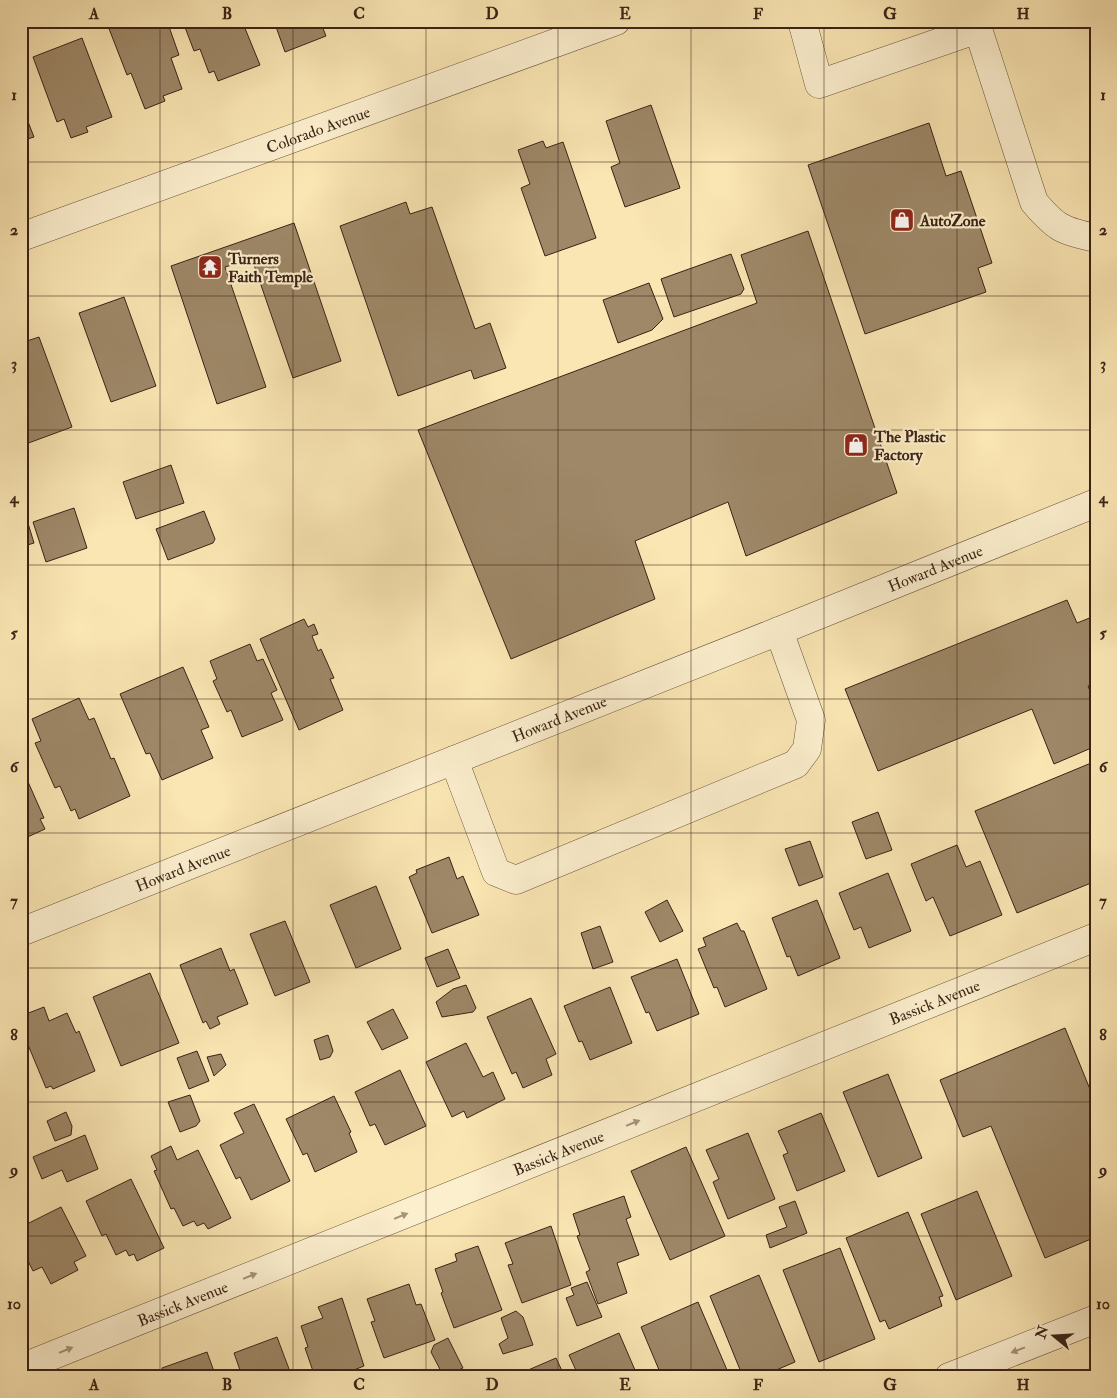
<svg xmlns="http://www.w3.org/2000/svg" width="1117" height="1398" font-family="'IM FELL Double Pica',serif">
<rect width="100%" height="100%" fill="#fae6b3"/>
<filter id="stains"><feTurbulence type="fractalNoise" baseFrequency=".004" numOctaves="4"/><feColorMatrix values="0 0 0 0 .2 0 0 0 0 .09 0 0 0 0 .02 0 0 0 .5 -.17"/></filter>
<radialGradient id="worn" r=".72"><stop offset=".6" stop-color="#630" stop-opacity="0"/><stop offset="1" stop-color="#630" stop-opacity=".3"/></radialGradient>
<!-- building -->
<g fill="#9e8868" stroke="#3a2316">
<polygon points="106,21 167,21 179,55 171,58 182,89 163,96 165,101 145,109 131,73 127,75"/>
<polygon points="242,21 260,65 218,81 214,71 209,73 200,49 194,51 183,22"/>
<polygon points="268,21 320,21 326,36 285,52 275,24 270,26"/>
<polygon points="82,38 112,117 86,127 88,132 71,138 64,119 57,122 33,57"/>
<polygon points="21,104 34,137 21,141"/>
<polygon points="651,105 680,188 625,207 611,167 620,163 606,121"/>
<polygon points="929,123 946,176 961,171 992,263 978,268 986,292 865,334 808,165"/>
<polygon points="543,141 546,148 563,142 596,238 545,256 521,188 530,184 518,150"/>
<polygon points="406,202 410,214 432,207 475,329 490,323 506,368 474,379 471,370 398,396 340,226"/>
<polygon points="294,223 341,361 293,378 252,259 225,267 266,387 217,404 171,266"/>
<polygon points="808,231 897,493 746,556 728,502 635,541 655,599 511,659 418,430 757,303 741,255"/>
<polygon points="731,254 744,289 741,294 674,317 661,279"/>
<polygon points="649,283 663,319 652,330 618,343 603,300"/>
<polygon points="124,297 156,386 111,402 79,313"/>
<polygon points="39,337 72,427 23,445 21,440 21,343"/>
<polygon points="171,465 184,503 136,519 123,482"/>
<polygon points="21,507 23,507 34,543 21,547"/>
<polygon points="74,508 87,548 46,562 33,522"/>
<polygon points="204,511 215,539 213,543 168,560 156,529"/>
<polygon points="1067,600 1077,623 1092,617 1096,626 1096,653 1090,656 1096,671 1096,684 1088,686 1096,706 1096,746 1054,764 1032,709 878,771 845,689"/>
<polygon points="304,619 308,627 314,624 318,634 312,636 318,651 321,649 334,678 330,679 343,710 299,730 260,639"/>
<polygon points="250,644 257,661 263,659 277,690 271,693 283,720 242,737 231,710 227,712 213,681 217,679 210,661"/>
<polygon points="183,667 209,727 201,730 213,758 162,780 150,753 146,754 120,694"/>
<polygon points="79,698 89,720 94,718 111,759 114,758 130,796 79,819 75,809 71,811 60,786 55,788 35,743 41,741 32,719"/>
<polygon points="1096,761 1096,881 1017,913 975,811"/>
<polygon points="21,766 44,818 40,819 45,829 21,840"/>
<polygon points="878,812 892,850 866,859 852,822"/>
<polygon points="810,841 823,877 799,886 785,849"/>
<polygon points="957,845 966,867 980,861 1002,915 950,936 933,897 926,901 911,864"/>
<polygon points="449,857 457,879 463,876 479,915 432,933 409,877 417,873 416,870"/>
<polygon points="888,873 911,931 869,948 861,927 854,930 839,893"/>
<polygon points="376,886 401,949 356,968 330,905"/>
<polygon points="667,900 683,931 660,942 645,912"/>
<polygon points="817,900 840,958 798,976 790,956 787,957 772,918"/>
<polygon points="285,921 310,982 275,996 250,934"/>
<polygon points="737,923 741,931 744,931 767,989 725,1007 717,987 714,988 698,949 706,946 703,938"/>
<polygon points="600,926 613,962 593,969 581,933"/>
<polygon points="221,948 230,971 234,969 248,1004 217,1017 220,1024 210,1029 206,1021 203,1023 180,965"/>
<polygon points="448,949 460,978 437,987 425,958"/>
<polygon points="677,959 699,1014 657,1031 649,1012 646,1013 631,977"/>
<polygon points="150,973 179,1043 121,1066 93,997"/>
<polygon points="466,985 476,1008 473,1012 442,1017 436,1002 453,989"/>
<polygon points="610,987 632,1043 590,1060 582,1041 579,1042 564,1006"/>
<polygon points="531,998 556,1054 546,1059 552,1075 523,1088 516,1072 512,1074 487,1017"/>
<polygon points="44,1007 49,1021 67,1013 76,1033 79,1031 95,1071 53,1089 51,1086 46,1088 21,1028 21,1016"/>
<polygon points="393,1009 408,1038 382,1050 367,1022"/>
<polygon points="1065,1028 1096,1104 1096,1237 1045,1258 991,1126 963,1137 940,1080"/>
<polygon points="328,1035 333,1051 330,1057 320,1060 314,1040"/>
<polygon points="466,1043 483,1077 493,1072 505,1099 467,1118 464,1111 452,1117 426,1062"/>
<polygon points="197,1051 209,1081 189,1089 177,1058"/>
<polygon points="221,1054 226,1065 214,1076 207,1057"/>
<polygon points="400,1070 426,1126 385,1145 375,1124 370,1126 355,1092"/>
<polygon points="888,1074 922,1158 878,1177 843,1092"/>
<polygon points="190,1095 200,1121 196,1126 180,1132 168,1102"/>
<polygon points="334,1096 351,1132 349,1133 357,1152 315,1172 307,1153 303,1155 286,1119"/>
<polygon points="254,1104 290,1181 251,1200 240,1177 236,1179 220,1145 244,1133 234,1113"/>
<polygon points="66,1112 72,1126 71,1135 55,1141 47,1121"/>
<polygon points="821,1113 845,1171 797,1191 783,1155 788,1153 778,1131"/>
<polygon points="748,1133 775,1199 728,1219 713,1182 719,1179 706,1150"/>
<polygon points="85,1135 98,1169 67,1182 62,1170 42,1179 33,1157"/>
<polygon points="171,1146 177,1160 198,1150 231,1218 208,1229 204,1223 197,1226 194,1221 183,1226 174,1208 171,1209 154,1171 157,1170 151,1156"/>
<polygon points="686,1147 725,1236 670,1260 631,1171"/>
<polygon points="131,1179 164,1248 137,1261 134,1254 129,1256 126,1250 116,1255 106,1234 102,1236 86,1201"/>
<polygon points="977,1191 1012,1276 956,1300 921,1214"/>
<polygon points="624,1196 631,1217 626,1219 639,1255 617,1263 627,1293 598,1304 586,1272 590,1270 577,1236 580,1235 573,1214"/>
<polygon points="795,1201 807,1233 770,1248 766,1235 787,1227 779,1207"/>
<polygon points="61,1207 86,1256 74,1262 78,1270 51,1284 42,1267 33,1271 21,1247 21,1227"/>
<polygon points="908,1212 943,1296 939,1297 942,1306 889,1329 885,1320 880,1322 846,1238"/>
<polygon points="551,1226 571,1285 522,1303 508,1265 513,1264 505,1243"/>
<polygon points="478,1246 502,1310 454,1328 441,1293 443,1292 435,1269 457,1261 455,1254"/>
<polygon points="840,1248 875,1339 819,1362 783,1270"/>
<polygon points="759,1275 795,1362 760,1377 743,1377 710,1296"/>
<polygon points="587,1282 602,1317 577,1326 566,1298 574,1295 571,1288"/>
<polygon points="409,1284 416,1305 421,1304 435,1340 384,1358 371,1322 375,1321 367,1299"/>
<polygon points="342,1298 364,1366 336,1377 315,1377 305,1348 308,1347 301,1326 323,1318 318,1307"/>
<polygon points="698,1302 730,1377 662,1377 641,1327"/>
<polygon points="516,1311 523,1317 533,1345 503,1354 499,1344 508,1338 501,1318"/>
<polygon points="619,1333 638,1377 579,1377 569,1355"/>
<polygon points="277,1337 292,1377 239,1377 238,1374 241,1373 234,1353"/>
<polygon points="448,1338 463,1368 444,1377 431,1352 434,1345"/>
<polygon points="207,1352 216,1377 165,1377 162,1368"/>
<polygon points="556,1358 565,1377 512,1377"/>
</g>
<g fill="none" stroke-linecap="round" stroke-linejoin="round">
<defs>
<g id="minor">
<path d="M802,21L819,84L978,29L1034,202C1056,228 1062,231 1096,238"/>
<path id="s1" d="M21,237L616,21"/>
<polyline points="454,760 496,872 516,880 796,764 807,749 811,720 779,631"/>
<path id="s2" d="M21,932L779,631L1096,503"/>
<path id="s3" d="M21,1368L1096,937"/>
<polyline points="949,1377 1096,1319"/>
</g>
</defs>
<!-- minor casing -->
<use href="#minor" stroke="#6a543d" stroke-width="29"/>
<!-- minor -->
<use href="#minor" stroke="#fcefce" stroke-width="28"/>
</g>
<!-- one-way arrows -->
<defs><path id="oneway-solid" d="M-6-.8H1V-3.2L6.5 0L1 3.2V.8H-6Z" transform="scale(1.25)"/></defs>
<g fill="#a5937b">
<use href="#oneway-solid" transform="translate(633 1123) rotate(-22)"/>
<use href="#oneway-solid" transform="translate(401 1216) rotate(-22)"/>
<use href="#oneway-solid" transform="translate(250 1276) rotate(-22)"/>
<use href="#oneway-solid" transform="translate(66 1350) rotate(-22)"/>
<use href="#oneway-solid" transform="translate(1018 1350) rotate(159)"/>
</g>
<!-- grid -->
<path fill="none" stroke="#3a2316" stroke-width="1" stroke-opacity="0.55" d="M160,21V1377M293,21V1377M426,21V1377M558,21V1377M691,21V1377M824,21V1377M957,21V1377M21,162H1096M21,296H1096M21,430H1096M21,565H1096M21,699H1096M21,833H1096M21,968H1096M21,1102H1096M21,1236H1096"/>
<!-- icons -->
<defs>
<symbol id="shop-square" viewBox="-11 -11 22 22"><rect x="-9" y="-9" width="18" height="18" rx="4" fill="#8f2418" stroke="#fcefce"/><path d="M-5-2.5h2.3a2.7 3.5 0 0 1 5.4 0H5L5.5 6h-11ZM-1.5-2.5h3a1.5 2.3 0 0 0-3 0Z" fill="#fff"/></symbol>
<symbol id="temple-square" viewBox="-11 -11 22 22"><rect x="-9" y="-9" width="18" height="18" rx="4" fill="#8f2418" stroke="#fcefce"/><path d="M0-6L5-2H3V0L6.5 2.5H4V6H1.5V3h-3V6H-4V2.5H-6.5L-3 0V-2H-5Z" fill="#fff"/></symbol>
</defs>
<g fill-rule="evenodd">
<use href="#shop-square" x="888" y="206" width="28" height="28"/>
<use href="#temple-square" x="196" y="253" width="28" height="28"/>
<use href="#shop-square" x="842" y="431" width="28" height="28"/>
</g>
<g text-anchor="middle" stroke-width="4.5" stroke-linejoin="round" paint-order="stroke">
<!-- street labels -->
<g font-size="16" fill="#3a2316" stroke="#fcefce">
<text dy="6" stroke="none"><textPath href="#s1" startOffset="316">Colorado Avenue</textPath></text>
<text dy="6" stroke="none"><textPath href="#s2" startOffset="984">Howard Avenue</textPath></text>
<text dy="6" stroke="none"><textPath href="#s2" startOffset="579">Howard Avenue</textPath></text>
<text dy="6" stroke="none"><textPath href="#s2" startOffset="174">Howard Avenue</textPath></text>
<text dy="6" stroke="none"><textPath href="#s3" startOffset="984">Bassick Avenue</textPath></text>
<text dy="6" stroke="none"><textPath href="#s3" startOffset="579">Bassick Avenue</textPath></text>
<text dy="6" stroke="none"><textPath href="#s3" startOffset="174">Bassick Avenue</textPath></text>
</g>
<!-- poi labels -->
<g font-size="16" font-weight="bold" fill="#3a2316" stroke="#fcefce" text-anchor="start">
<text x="920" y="226">AutoZone</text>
<text x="228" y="264">Turners<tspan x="228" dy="18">Faith Temple</tspan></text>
<text x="874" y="442">The Plastic<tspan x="874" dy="18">Factory</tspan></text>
</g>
</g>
<!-- margin -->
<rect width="1117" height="1398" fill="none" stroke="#fae6b3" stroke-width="55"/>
<!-- north arrow -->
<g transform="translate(1054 1336) rotate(288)" stroke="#fcefce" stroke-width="4" paint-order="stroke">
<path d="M0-4L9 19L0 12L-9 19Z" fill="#3a2316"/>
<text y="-8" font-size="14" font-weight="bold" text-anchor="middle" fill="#3a2316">N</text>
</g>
<rect x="28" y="28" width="1062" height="1342" fill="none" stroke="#3a2316" stroke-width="2"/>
<g font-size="16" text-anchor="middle" font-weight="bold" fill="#3a2316">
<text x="94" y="19">A</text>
<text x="227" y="19">B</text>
<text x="359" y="19">C</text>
<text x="492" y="19">D</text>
<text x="625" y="19">E</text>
<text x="758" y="19">F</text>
<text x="890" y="19">G</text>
<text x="1023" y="19">H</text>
<text x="14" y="100">1</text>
<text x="1103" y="100">1</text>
<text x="14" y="235">2</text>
<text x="1103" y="235">2</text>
<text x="14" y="369">3</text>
<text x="1103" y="369">3</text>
<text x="14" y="503">4</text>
<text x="1103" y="503">4</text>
<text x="14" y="638">5</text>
<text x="1103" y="638">5</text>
<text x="14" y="772">6</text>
<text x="1103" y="772">6</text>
<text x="14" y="906">7</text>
<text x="1103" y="906">7</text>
<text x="14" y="1040">8</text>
<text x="1103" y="1040">8</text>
<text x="14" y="1175">9</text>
<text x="1103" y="1175">9</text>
<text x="14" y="1309">10</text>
<text x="1103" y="1309">10</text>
<text x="94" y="1390">A</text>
<text x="227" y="1390">B</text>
<text x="359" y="1390">C</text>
<text x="492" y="1390">D</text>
<text x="625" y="1390">E</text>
<text x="758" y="1390">F</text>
<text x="890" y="1390">G</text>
<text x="1023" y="1390">H</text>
</g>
<rect width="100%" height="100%" filter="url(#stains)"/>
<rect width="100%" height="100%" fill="url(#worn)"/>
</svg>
